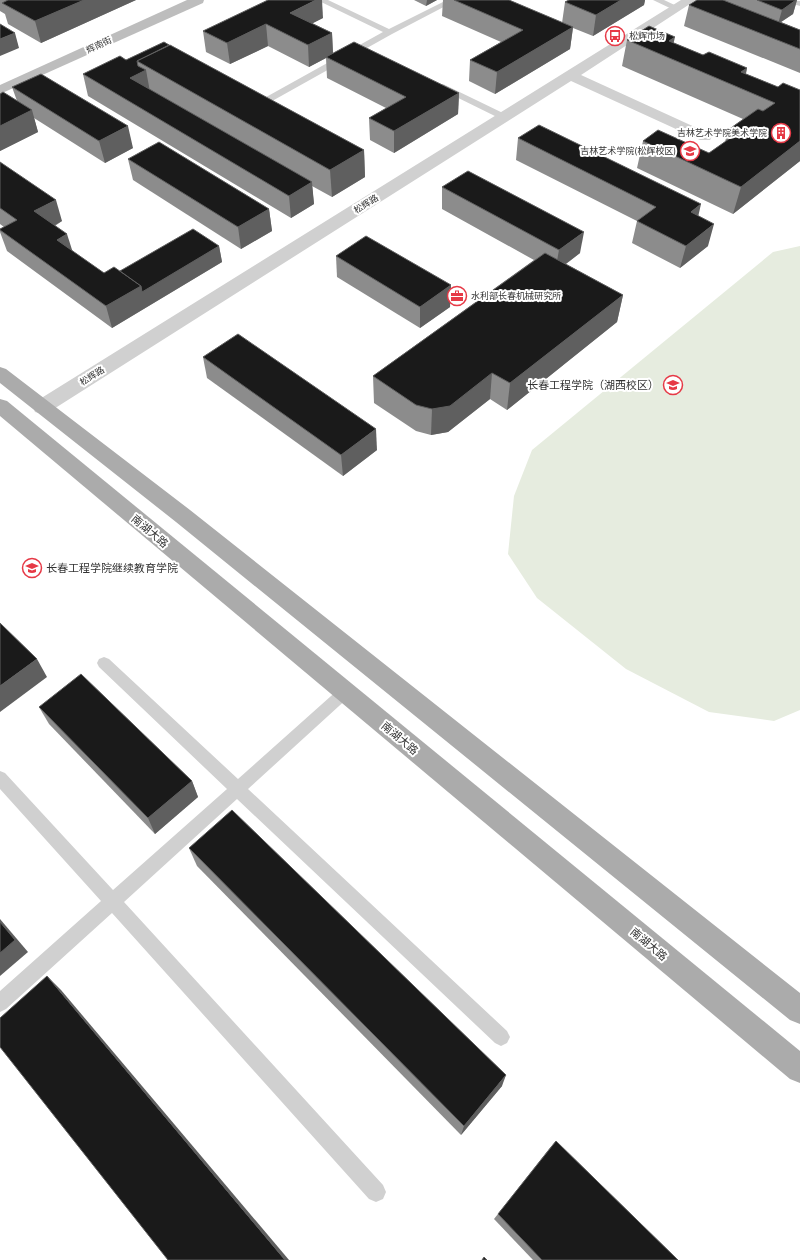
<svg xmlns="http://www.w3.org/2000/svg" width="800" height="1260" font-family="Mulish,'Noto Sans SC',sans-serif">
<rect width="100%" height="100%" fill="#fff"/>
<!-- green -->
<polygon fill="#e6ecdf" points="800,246 800,710 774,721 709,712 626,669 537,598 508,554 514,496 532,450 773,252"/>
<g fill="none" stroke-linecap="round" stroke-linejoin="round">
<!-- lane -->
<g fill="#d0d0d0" fill-rule="evenodd">
<polygon points="317,0 328,0 389,29 447,0 457,0 392,34 265,105 259,105 259,101 383,32"/>
<polygon points="653,0 664,0 681,8 680,10 674,10"/>
<polygon points="786,0 800,1 800,6 787,2"/>
<polygon points="443,84 507,115 509,117 507,119 501,119 440,89 439,87"/>
<polygon points="104,657 109,659 238,779 340,688 345,686 350,688 352,692 350,696 248,789 507,1031 510,1037 507,1043 501,1046 495,1043 237,799 124,902 383,1185 386,1192 383,1199 376,1202 369,1199 112,913 6,1009 0,1012 0,991 101,901 0,789 0,771 5,773 113,890 227,789 99,667 97,663 99,659"/>
</g>
<!-- street -->
<polygon fill="#d0d0d0" fill-rule="evenodd" points="681,0 696,0 581,75 710,134 712,137 710,140 700,140 571,81 49,412 42,414 35,412 33,407 35,402"/>
<!-- secondary -->
<polygon fill="#bdbdbd" fill-rule="evenodd" points="187,0 204,0 203,3 0,94 0,85"/>
<!-- primary -->
<g fill="#ababab" fill-rule="evenodd">
<polygon points="0,367 6,369 190,510 800,993 800,1024 790,1020 176,522 0,383"/>
<polygon points="0,399 7,401 800,1051 800,1083 790,1079 0,416"/>
</g>
</g>
<!-- wall -->
<g fill="#8c8c8c">
<polygon points="0,0 136,0 41,43 8,24 5,14 0,11"/>
<polygon points="414,0 437,0 426,6"/>
<polygon points="443,0 509,0 562,23 565,2 569,0 645,0 644,5 593,36 573,28 570,49 495,94 469,81 470,60 501,42 442,16"/>
<polygon points="697,0 797,0 793,14 781,22 800,30 800,73 684,26 689,5"/>
<polygon points="323,18 312,23 332,33 333,53 459,93 458,114 394,153 370,140 369,118 386,108 327,78 326,58 309,67 268,46 230,64 206,52 203,31"/>
<polygon points="627,40 674,43 703,55 747,68 746,74 778,87 800,90 800,161 733,214 637,168 643,141 709,153 725,142 728,130 743,119 622,66"/>
<polygon points="164,42 364,150 365,177 332,197 312,186 314,204 291,218 88,96 83,74 126,60"/>
<polygon points="12,87 133,148 105,163 34,118 38,132 0,151 0,94 17,101"/>
<polygon points="518,138 698,216 708,246 680,268 632,243 637,221 516,160"/>
<polygon points="128,159 269,209 272,231 241,249 133,180"/>
<polygon points="0,162 62,221 55,226 72,251 104,273 120,271 219,246 222,262 112,328 7,251 0,232 0,229 4,227 0,224"/>
<polygon points="442,187 580,253 566,264 623,295 617,322 507,410 490,399 448,432 431,435 416,431 374,403 373,376 534,260 442,209"/>
<polygon points="336,256 451,285 450,307 420,328 337,277"/>
<polygon points="203,357 377,450 343,476 207,378"/>
<polygon points="39,707 192,781 198,797 155,834 49,724"/>
<polygon points="189,848 502,1086 461,1135 197,866"/>
<polygon points="556,1141 678,1260 533,1260 494,1219 549,1149"/>
</g>
<!-- shaded-wall -->
<g fill="#5f5f5f">
<polygon points="84,0 136,0 41,43 35,21"/>
<polygon points="316,0 322,0 323,18 292,34 290,13"/>
<polygon points="427,0 437,0 426,6"/>
<polygon points="621,0 645,0 644,5 593,36 596,15"/>
<polygon points="796,0 797,0 793,14 778,24 782,10"/>
<polygon points="266,24 268,46 230,64 227,43"/>
<polygon points="573,27 570,49 495,94 497,72"/>
<polygon points="15,33 19,48 0,56 0,39"/>
<polygon points="332,33 333,54 326,57 326,58 309,67 308,45"/>
<polygon points="675,37 670,58 669,41"/>
<polygon points="747,68 742,89 741,72"/>
<polygon points="146,70 150,92 130,78"/>
<polygon points="459,93 458,114 394,153 394,131"/>
<polygon points="32,110 38,132 0,151 0,126"/>
<polygon points="128,126 133,148 105,163 99,141"/>
<polygon points="800,141 800,161 733,214 741,187"/>
<polygon points="364,150 365,177 332,197 330,170"/>
<polygon points="312,182 314,204 291,218 289,196"/>
<polygon points="56,200 62,221 41,233 34,211"/>
<polygon points="701,204 696,226 691,212"/>
<polygon points="269,209 272,231 241,249 238,227"/>
<polygon points="714,224 708,246 680,268 686,246"/>
<polygon points="584,232 580,253 555,272 559,250"/>
<polygon points="67,234 74,256 57,240"/>
<polygon points="219,246 222,262 112,328 106,306 141,286"/>
<polygon points="451,285 450,307 420,328 420,307"/>
<polygon points="623,295 617,322 507,410 510,383"/>
<polygon points="492,373 490,399 448,432 431,435 432,409"/>
<polygon points="376,429 377,450 343,476 341,455"/>
<polygon points="37,659 47,677 0,712 0,686"/>
<polygon points="192,781 198,797 155,834 148,818"/>
<polygon points="0,919 28,952 0,976"/>
<polygon points="47,976 61,990 289,1260 285,1260"/>
<polygon points="506,1075 502,1086 461,1135 464,1126"/>
</g>
<!-- building -->
<g fill="#1a1a1a" stroke="#5f5f5f">
<polygon points="8,0 84,0 35,21 2,3"/>
<polygon points="268,0 316,0 290,13 332,33 308,45 266,24 227,43 203,31"/>
<polygon points="454,0 509,0 573,27 497,72 470,60 523,30"/>
<polygon points="569,0 621,0 596,15 565,2"/>
<polygon points="697,0 723,0 800,30 800,49 689,5"/>
<polygon points="757,0 796,0 782,10"/>
<polygon points="0,24 15,33 0,39"/>
<polygon points="649,26 675,37 669,41 703,55 709,52 747,68 741,72 778,87 783,83 800,90 800,141 741,187 643,141 658,130 709,153 736,134 728,130 758,109 763,111 775,103 627,40"/>
<polygon points="164,42 169,45 137,61 138,66 146,70 130,78 312,182 289,196 83,74 120,56 126,60"/>
<polygon points="354,42 459,93 394,131 369,118 406,97 326,57"/>
<polygon points="170,45 364,150 330,170 137,61"/>
<polygon points="41,74 128,126 99,141 12,87"/>
<polygon points="3,92 32,110 0,126 0,94"/>
<polygon points="539,125 701,204 691,212 714,224 686,246 637,221 656,207 518,138"/>
<polygon points="159,142 269,209 238,227 128,159"/>
<polygon points="0,162 56,200 34,211 67,234 57,240 104,273 114,267 141,286 106,306 0,230 0,229 17,220 0,208"/>
<polygon points="468,171 584,232 559,250 442,187"/>
<polygon points="193,229 219,246 142,292 141,286 120,271"/>
<polygon points="366,236 451,285 420,307 336,256"/>
<polygon points="545,253 623,295 510,383 492,373 450,406 432,409 416,405 373,376"/>
<polygon points="238,334 376,429 341,455 203,357"/>
<polygon points="0,623 37,659 0,686"/>
<polygon points="81,674 192,781 148,818 39,707"/>
<polygon points="232,810 506,1075 464,1126 189,848"/>
<polygon points="0,922 15,940 0,953"/>
<polygon points="47,976 285,1260 168,1260 0,1047 0,1018"/>
<polygon points="556,1141 678,1260 542,1260 498,1214"/>
<polygon points="484,1257 487,1260 482,1260"/>
</g>
<!-- icons -->
<defs>
<symbol id="bus-ring" viewBox="-11 -11 22 22"><circle r="9.5" fill="#fff" stroke="#e63946" stroke-width="1.5"/><path d="M-5-6H5V4H4V6H2V4H-2V6H-4V4H-5ZM-3.5-4V0h7V-4ZM-3.5 1.2v1.5H-2V1.2ZM2 1.2v1.5H3.5V1.2Z" fill="#e63946"/></symbol>
<symbol id="building-ring" viewBox="-11 -11 22 22"><circle r="9.5" fill="#fff" stroke="#e63946" stroke-width="1.5"/><path d="M-4-6H4V6H1V3H-1V6H-4ZM-2.5-4.3h1.7v1.8h-1.7ZM.8-4.3h1.7v1.8H.8ZM-2.5-1h1.7V.8h-1.7ZM.8-1h1.7V.8H.8Z" fill="#e63946"/></symbol>
<symbol id="university-ring" viewBox="-11 -11 22 22"><circle r="9.5" fill="#fff" stroke="#e63946" stroke-width="1.5"/><path d="M0-5L7-2L0 1L-7-2ZM-4 1L0 2.5L4 1V4Q0 6-4 4Z" fill="#e63946"/></symbol>
<symbol id="office-ring" viewBox="-11 -11 22 22"><circle r="9.5" fill="#fff" stroke="#e63946" stroke-width="1.5"/><path d="M-6-3h4V-5.5h4V-3h4V5H-6ZM-1-4.5V-3h2v-1.5ZM-6 0V1H6V0Z" fill="#e63946"/></symbol>
</defs>
<g fill-rule="evenodd">
<use href="#bus-ring" x="604" y="25" width="22" height="22"/>
<use href="#building-ring" x="770" y="122" width="22" height="22"/>
<use href="#university-ring" x="679" y="140" width="22" height="22"/>
<use href="#office-ring" x="446" y="285" width="22" height="22"/>
<use href="#university-ring" x="662" y="374" width="22" height="22"/>
<use href="#university-ring" x="21" y="557" width="22" height="22"/>
</g>
<g text-anchor="middle" stroke-width="4" stroke-linejoin="round" paint-order="stroke">
<!-- far-poi labels -->
<g font-size="9" fill="#333" stroke="#fff" text-anchor="start">
<text x="629" y="39">松辉市场</text>
<text x="767" y="136" text-anchor="end">吉林艺术学院美术学院</text>
<text x="676" y="154" text-anchor="end">吉林艺术学院(松辉校区)</text>
<text x="471" y="299">水利部长春机械研究所</text>
</g>
<!-- far-street labels -->
<g font-size="9" fill="#333" stroke="#fff">
<text transform="translate(99 45) rotate(-25)" y="3">辉南街</text>
<text transform="translate(366 204) rotate(-32)" y="3">松辉路</text>
<text transform="translate(92 376) rotate(-32)" y="3">松辉路</text>
</g>
<!-- poi labels -->
<g font-size="11" fill="#333" stroke="#fff" text-anchor="end">
<text x="659" y="389">长春工程学院（湖西校区）</text>
<text x="46" y="572" text-anchor="start">长春工程学院继续教育学院</text>
</g>
<!-- street labels -->
<g font-size="11" fill="#333" stroke="#fff">
<text transform="translate(150 531) rotate(40)" y="4">南湖大路</text>
<text transform="translate(400 738) rotate(40)" y="4">南湖大路</text>
<text transform="translate(649 944) rotate(40)" y="4">南湖大路</text>
</g>
</g>
</svg>
